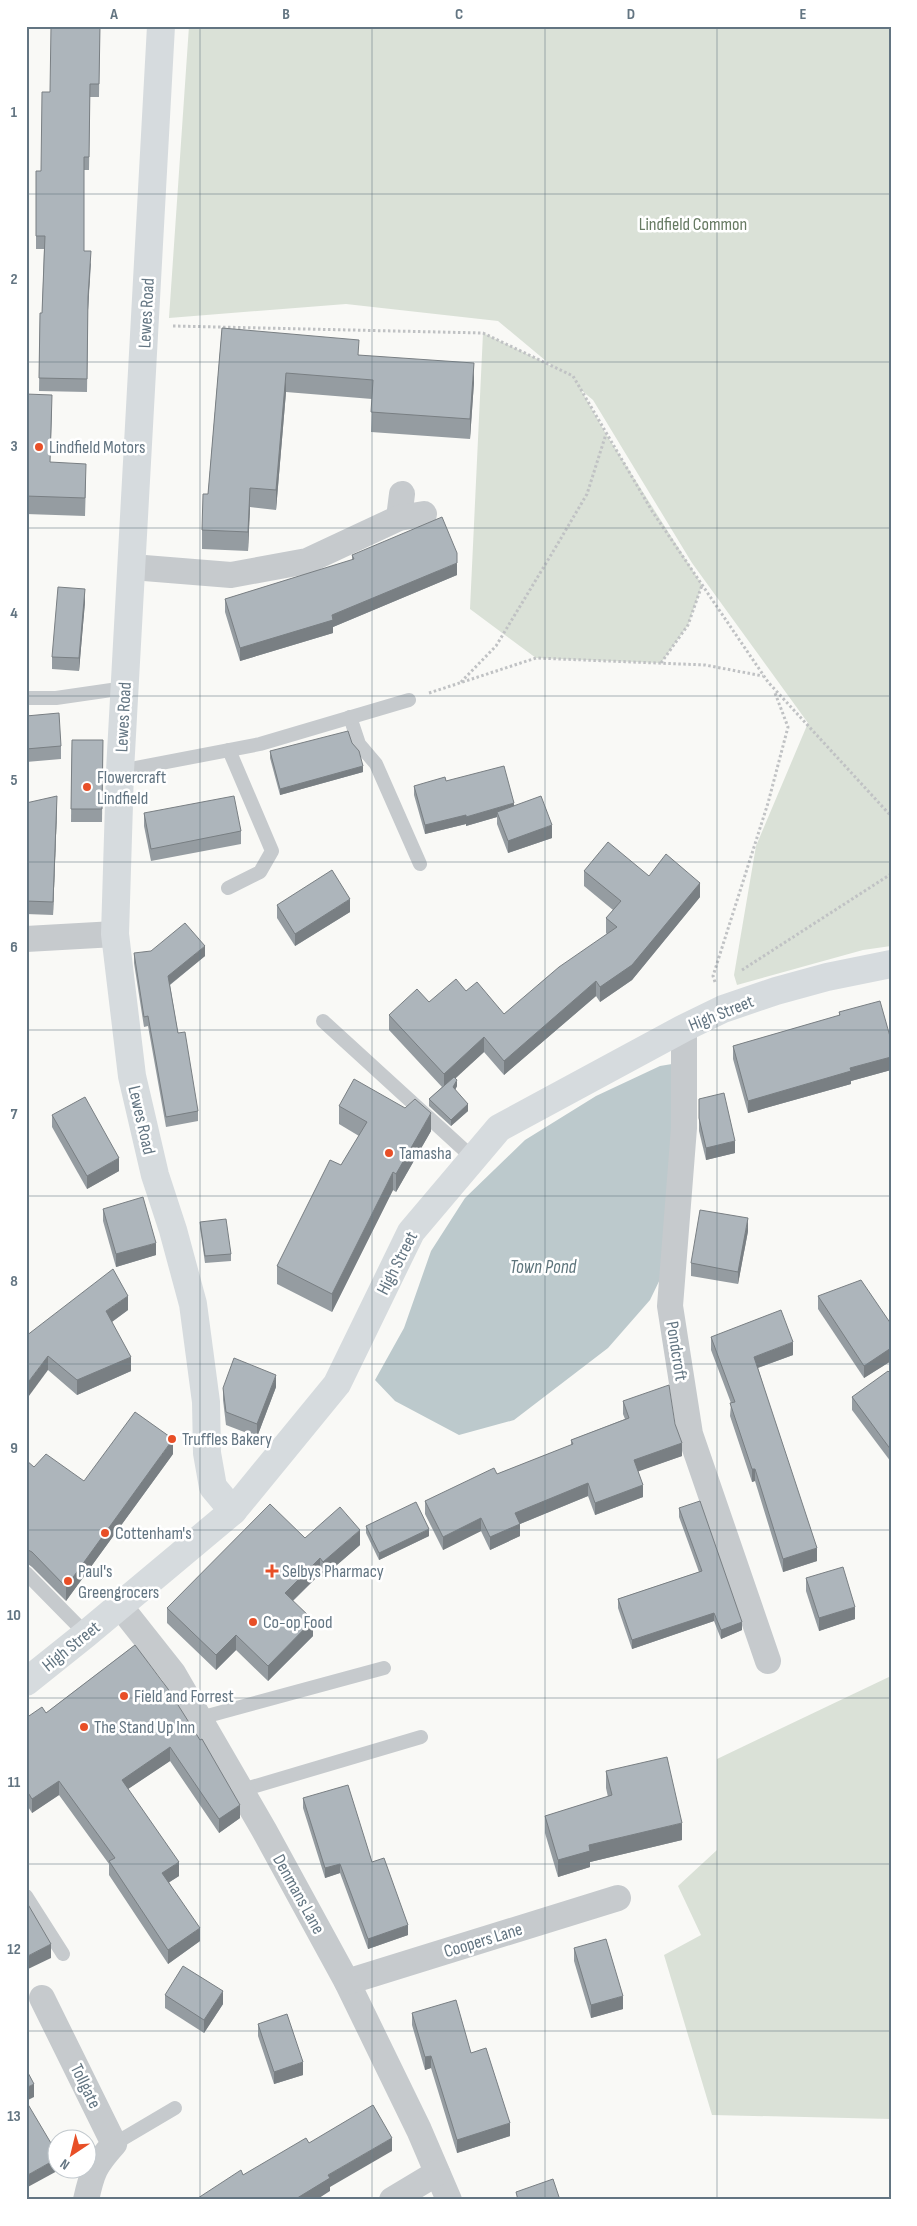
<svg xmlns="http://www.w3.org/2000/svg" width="917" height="2226" font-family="'Sofia Sans Condensed',sans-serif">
<rect width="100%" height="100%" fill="#f9f9f6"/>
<!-- green -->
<g fill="#dae1d7">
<polygon points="189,26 891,26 891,946 863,950 737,985 734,975 756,846 808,723 692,563 593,400 581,390 606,434 702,585 688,625 661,663 536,658 470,609 483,333 552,366 498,321 346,304 169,318"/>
<polygon points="891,1676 891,2119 712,2115 664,1955 701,1935 678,1886 717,1850 717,1759"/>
</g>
<!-- water -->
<polygon fill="#bcc9cc" points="672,1064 684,1082 664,1271 650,1300 608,1348 514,1420 459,1435 395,1401 375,1380 404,1328 431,1251 465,1198 525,1140 596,1096 660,1066"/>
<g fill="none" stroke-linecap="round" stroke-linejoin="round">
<!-- path -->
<g stroke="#c0c2c4" stroke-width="3" stroke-dasharray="2.5 2.5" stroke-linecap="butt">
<polyline points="173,326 483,333 573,376 652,511 768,682 891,816"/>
<polyline points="661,663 688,625 702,585"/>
<polyline points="461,682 496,646 554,550 587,494 606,434"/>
<polyline points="429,693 536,658 705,665 763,676"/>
<polyline points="742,970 891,874"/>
<polyline points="715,982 713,976 768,803 788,727 775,693"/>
</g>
<!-- service -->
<g stroke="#c6cacd" stroke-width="14">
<polyline points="26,698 56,698 125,688"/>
<polyline points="350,717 359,744 376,764 420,864"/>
<polyline points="120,771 260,744 409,700"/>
<polyline points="228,888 260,872 272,851 229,750"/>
<polyline points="323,1021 473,1158"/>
<polyline points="26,1573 86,1634"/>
<polyline points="200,1718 384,1668"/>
<polyline points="242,1790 421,1737"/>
<polyline points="26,1896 63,1954"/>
<polyline points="114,2144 175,2108"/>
</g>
<!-- minor -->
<g stroke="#c6cacd" stroke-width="26">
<polyline points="399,518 402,494"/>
<polyline points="132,567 231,575 307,561 399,518 424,514"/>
<polyline points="26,939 115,934"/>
<polyline points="684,1028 684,1128 670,1306 690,1434 768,1661"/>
<polyline points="120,1606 173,1673 264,1830 347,1982 419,2130 449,2200"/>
<polyline points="347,1982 618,1898"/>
<path d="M42,1998L114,2144C95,2165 92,2172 86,2200"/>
<polyline points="392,2200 437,2173"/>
</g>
<!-- secondary -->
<g stroke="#d6dbde" stroke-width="28">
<polyline points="161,26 120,771 115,934 132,1076 155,1175 173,1230 193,1304 206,1402 207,1453 213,1487 233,1511"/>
<polyline points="26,1682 86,1634 233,1511 337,1384 411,1232 499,1128 684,1028 723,1009 776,991 827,977 891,964"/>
</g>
</g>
<!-- wall -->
<g fill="#959ca1">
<polygon points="100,26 99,97 90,97 89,170 84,170 84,251 91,264 88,310 87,392 39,391 40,313 42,313 44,249 36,249 36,171 41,171 50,92"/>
<polygon points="222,328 359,355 474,382 470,439 371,432 372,399 286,392 276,510 250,507 248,551 202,549 202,530 208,494"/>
<polygon points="26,394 52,413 50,462 86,482 85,516 26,514"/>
<polygon points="352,555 457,575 333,627 333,633 240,661 225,612 225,599 352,560"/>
<polygon points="85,602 79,671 52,669 52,657"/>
<polygon points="26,716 61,746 61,759 26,762"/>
<polygon points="72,740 103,740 102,822 71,822"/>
<polygon points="352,743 363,772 280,795 270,758 270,751"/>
<polygon points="446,781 514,806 552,838 508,853 497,824 497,817 466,826 466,824 425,834 414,795 414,786"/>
<polygon points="26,803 57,809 53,915 26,914"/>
<polygon points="144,813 241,831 241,844 151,861 144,826"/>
<polygon points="584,871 649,876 700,897 632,980 600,1002 596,996 504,1075 484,1052 455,1078 457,1086 455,1090 468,1111 451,1126 429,1106 429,1099 442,1087 389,1030 389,1015 466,991 504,1014 607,934 606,933 606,918 613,910 584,886"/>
<polygon points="277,905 350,912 295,946 277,918"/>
<polygon points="134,953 205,956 170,985 178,1033 198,1111 198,1121 166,1127 148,1026 144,1027 134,963"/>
<polygon points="839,1012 891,1040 891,1070 851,1081 851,1084 748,1113 733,1059 733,1046 839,1016"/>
<polygon points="699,1099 735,1153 706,1160 699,1131"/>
<polygon points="339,1106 431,1131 396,1192 393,1190 332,1312 277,1284 277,1266 341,1165 359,1136 339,1124"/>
<polygon points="52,1115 119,1171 87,1189 52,1127"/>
<polygon points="103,1209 156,1255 116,1267 103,1221"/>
<polygon points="200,1222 231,1254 231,1261 205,1263 200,1228"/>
<polygon points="748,1231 738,1284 691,1276 691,1263"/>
<polygon points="818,1296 891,1324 891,1361 864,1378 818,1309"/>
<polygon points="128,1310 112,1322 131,1371 77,1395 48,1370 26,1336"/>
<polygon points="711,1337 793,1355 758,1368 817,1561 783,1572 755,1481 752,1482 730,1416 731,1403 711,1350"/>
<polygon points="891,1374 891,1462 852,1410 852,1397"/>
<polygon points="276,1387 257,1437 226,1425 223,1400 223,1388"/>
<polygon points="623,1401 675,1424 682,1456 638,1471 643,1497 595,1515 588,1496 520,1524 520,1536 490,1550 481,1531 443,1550 425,1514 425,1501 497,1474 571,1445 571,1440 625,1419 623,1414"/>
<polygon points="173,1454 66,1601 32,1567 28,1564 26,1565 34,1467 84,1481"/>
<polygon points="679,1508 742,1630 721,1639 714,1621 632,1649 618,1608 618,1599 699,1572 679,1517"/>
<polygon points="366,1526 429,1536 379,1560 366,1533"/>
<polygon points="305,1538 360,1545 323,1577 320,1574 293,1601 313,1636 268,1681 236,1650 216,1670 167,1623 167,1608"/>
<polygon points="806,1578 855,1619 819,1631 806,1591"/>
<polygon points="135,1645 240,1818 219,1833 170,1761 128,1789 179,1876 169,1882 200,1941 168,1964 109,1875 109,1864 59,1795 32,1813 27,1805 26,1718 46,1713"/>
<polygon points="606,1771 682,1840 590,1862 590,1867 558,1877 545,1833 545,1816 608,1797 606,1788"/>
<polygon points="303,1798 372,1862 408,1935 368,1949 340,1873 325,1878 303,1808"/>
<polygon points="574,1948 623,2009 591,2018 574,1961"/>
<polygon points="165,1995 223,2004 204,2033 165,2008"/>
<polygon points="412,2013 471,2053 510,2136 457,2153 431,2068 425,2070 412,2025"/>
<polygon points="258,2024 303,2075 274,2084 258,2036"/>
</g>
<!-- shaded-wall -->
<g fill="#797f83">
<polygon points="91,251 88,310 87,392 88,297"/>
<polygon points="474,363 474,382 470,439 470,419"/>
<polygon points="286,373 286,392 276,510 276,490"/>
<polygon points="250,488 250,507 248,551 248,532"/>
<polygon points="457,563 457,575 333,627 333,633 240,661 240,648 332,615"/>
<polygon points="85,589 85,602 79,671 79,658"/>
<polygon points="363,766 363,772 280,795 280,789"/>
<polygon points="57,796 57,809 53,915 53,902"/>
<polygon points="514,803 514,812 497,812 497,817 466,826 466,817"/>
<polygon points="466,815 466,824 425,834 425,825"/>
<polygon points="552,825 552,838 508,853 508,841"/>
<polygon points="700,883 700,897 632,980 600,1002 600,987"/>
<polygon points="350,899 350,912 295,946 295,934"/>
<polygon points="205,946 205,956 168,986 168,976"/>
<polygon points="596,981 596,996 504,1075 504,1061"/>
<polygon points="484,1037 484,1052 444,1089 444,1074"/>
<polygon points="891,1057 891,1070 851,1081 851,1084 748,1113 748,1101 850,1068"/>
<polygon points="457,1080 457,1086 453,1094 453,1087"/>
<polygon points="468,1104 468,1111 451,1126 451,1120"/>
<polygon points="431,1113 431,1131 396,1192 396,1174"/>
<polygon points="735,1141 735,1153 706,1160 706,1148"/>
<polygon points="119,1158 119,1171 87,1189 87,1176"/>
<polygon points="393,1172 393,1190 332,1312 332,1294"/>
<polygon points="748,1218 748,1231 738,1284 738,1272"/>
<polygon points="156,1243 156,1255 116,1267 116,1254"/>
<polygon points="128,1296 128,1310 106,1326 106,1311"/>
<polygon points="793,1342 793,1355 754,1369 754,1357"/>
<polygon points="891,1348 891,1361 864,1378 864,1366"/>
<polygon points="48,1356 48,1370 26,1400 26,1385"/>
<polygon points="131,1357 131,1371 77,1395 77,1380"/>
<polygon points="276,1375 276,1387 257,1437 257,1424"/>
<polygon points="173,1439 173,1454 66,1601 66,1587"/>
<polygon points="682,1443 682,1456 634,1473 634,1460"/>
<polygon points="752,1469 755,1469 755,1481 752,1482"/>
<polygon points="588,1483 588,1496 515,1526 515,1513"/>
<polygon points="643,1485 643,1497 595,1515 595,1503"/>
<polygon points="481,1518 481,1531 443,1550 443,1537"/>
<polygon points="520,1524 520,1536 490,1550 490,1537"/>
<polygon points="429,1529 429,1536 379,1560 379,1553"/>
<polygon points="360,1530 360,1545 323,1577 323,1562"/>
<polygon points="817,1548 817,1561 783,1572 783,1559"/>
<polygon points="26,1550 28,1550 28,1564 26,1565"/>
<polygon points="320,1558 320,1574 285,1608 285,1593"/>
<polygon points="27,1572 27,1587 26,1588 26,1573"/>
<polygon points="855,1607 855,1619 819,1631 819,1618"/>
<polygon points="714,1613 714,1621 632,1649 632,1640"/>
<polygon points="313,1620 313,1636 268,1681 268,1666"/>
<polygon points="742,1622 742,1630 721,1639 721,1630"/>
<polygon points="236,1635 236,1650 216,1670 216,1655"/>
<polygon points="170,1747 170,1761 122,1793 122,1780"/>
<polygon points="59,1781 59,1795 32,1813 32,1799"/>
<polygon points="240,1805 240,1818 219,1833 219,1819"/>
<polygon points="682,1823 682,1840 590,1862 590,1867 558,1877 558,1860 589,1845"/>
<polygon points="179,1862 179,1876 162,1887 162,1873"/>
<polygon points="340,1864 340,1873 325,1878 325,1868"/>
<polygon points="408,1925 408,1935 368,1949 368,1939"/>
<polygon points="200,1928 200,1941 168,1964 168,1950"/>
<polygon points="51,1944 51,1958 26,1970 26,1957"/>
<polygon points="223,1991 223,2004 204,2033 204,2020"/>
<polygon points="623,1996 623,2009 591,2018 591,2005"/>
<polygon points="431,2056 431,2068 425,2070 425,2057"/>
<polygon points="303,2062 303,2075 274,2084 274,2072"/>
<polygon points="34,2084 34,2097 26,2101 26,2088"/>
<polygon points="510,2123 510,2136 457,2153 457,2140"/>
<polygon points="392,2138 392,2151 330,2187 330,2191 316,2200 294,2200 328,2175"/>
<polygon points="58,2158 58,2168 59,2168 59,2170 26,2188 26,2176"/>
</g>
<!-- building -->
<g fill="#adb5bb" stroke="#797f83">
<polygon points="51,26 100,26 99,84 90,84 89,157 84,157 84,251 91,251 88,297 87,379 39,378 40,313 42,313 45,236 36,236 36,171 41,171 42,92 50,92"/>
<polygon points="222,328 359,340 358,355 474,363 470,419 371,412 373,380 286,373 276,490 250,488 248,532 202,530 203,494 208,494"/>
<polygon points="26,394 52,395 50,462 86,464 85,498 26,496"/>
<polygon points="442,517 457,553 457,563 332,615 333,620 240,648 225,599 354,559 352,555"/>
<polygon points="58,587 85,589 79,658 52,657"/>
<polygon points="59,713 61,746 26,749 26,716"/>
<polygon points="348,731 352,743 359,751 363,766 280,789 270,751"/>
<polygon points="72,740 103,740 102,809 71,809"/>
<polygon points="504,766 514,803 466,817 466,815 425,825 414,786 445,777 446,781"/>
<polygon points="57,796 53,902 26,901 26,803"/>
<polygon points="234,796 241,831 151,849 144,813"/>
<polygon points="541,796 552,825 508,841 497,812"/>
<polygon points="608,842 649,876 666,854 700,883 632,965 600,987 596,981 504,1061 484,1037 444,1074 389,1015 417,989 429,1002 456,979 466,991 477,982 504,1014 559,967 617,927 606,918 621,901 584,871"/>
<polygon points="332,870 350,899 295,934 277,905"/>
<polygon points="185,923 205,946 168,976 178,1033 185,1032 198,1111 166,1117 148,1016 144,1017 134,953 151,951"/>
<polygon points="880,1001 891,1040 891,1057 850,1068 851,1071 748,1101 733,1046 840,1015 839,1012"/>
<polygon points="454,1077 457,1080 453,1087 468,1104 451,1120 429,1099"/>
<polygon points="354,1079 405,1108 415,1099 431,1113 396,1174 393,1172 332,1294 277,1266 330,1160 341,1165 367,1122 339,1106"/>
<polygon points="724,1093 735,1141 706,1148 699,1118 699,1099"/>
<polygon points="85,1097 119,1158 87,1176 52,1115"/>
<polygon points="143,1197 156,1243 116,1254 103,1209"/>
<polygon points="700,1210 748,1218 738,1272 691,1263"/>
<polygon points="226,1219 231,1254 205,1256 200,1222"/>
<polygon points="113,1269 128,1296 106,1311 131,1357 77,1380 48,1356 26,1385 26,1336"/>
<polygon points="861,1280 891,1324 891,1348 864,1366 818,1296"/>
<polygon points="781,1310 793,1342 754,1357 817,1548 783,1559 755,1469 752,1469 730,1403 735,1402 711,1337"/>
<polygon points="234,1358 276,1375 257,1424 226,1412 223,1388"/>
<polygon points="888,1371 891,1374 891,1450 852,1397"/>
<polygon points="669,1385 675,1424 682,1443 634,1460 643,1485 595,1503 588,1483 515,1513 520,1524 490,1537 481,1518 443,1537 425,1501 494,1468 497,1474 573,1444 571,1440 629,1418 623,1401"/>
<polygon points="135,1412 173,1439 66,1587 32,1552 28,1550 26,1550 26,1460 34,1467 46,1454 84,1481"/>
<polygon points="700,1501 742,1622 721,1630 714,1613 632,1640 618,1599 702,1571 679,1508"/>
<polygon points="416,1502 429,1529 379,1553 366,1526"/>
<polygon points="270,1504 305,1538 340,1507 360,1530 323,1562 320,1558 285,1593 313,1620 268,1666 236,1635 216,1655 167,1608"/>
<polygon points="843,1567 855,1607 819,1618 806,1578"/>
<polygon points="135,1645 168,1689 200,1740 202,1739 240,1805 219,1819 170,1747 122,1780 179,1862 162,1873 200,1928 168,1950 109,1861 115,1858 59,1781 32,1799 27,1791 26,1791 26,1718 42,1707 46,1713"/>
<polygon points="667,1757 682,1823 589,1845 590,1851 558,1860 545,1816 612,1795 606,1771"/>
<polygon points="348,1785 372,1862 384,1858 408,1925 368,1939 340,1864 325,1868 303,1798"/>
<polygon points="26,1901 51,1944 26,1957"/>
<polygon points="606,1939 623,1996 591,2005 574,1948"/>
<polygon points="183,1966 223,1991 204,2020 165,1995"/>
<polygon points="456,2000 471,2053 486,2048 510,2123 457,2140 431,2056 425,2057 412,2013"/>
<polygon points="287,2014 303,2062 274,2072 258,2024"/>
<polygon points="26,2069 34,2084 26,2088"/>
<polygon points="26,2101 58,2155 58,2158 26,2176"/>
<polygon points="373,2105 392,2138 328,2175 330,2178 294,2200 195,2200 241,2170 243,2175 306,2138 309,2143"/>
<polygon points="553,2179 560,2200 518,2200 516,2192"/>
</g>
<!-- grid -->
<path fill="none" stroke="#637582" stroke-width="1" stroke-opacity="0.55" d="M200,26V2200M372,26V2200M545,26V2200M717,26V2200M26,194H891M26,362H891M26,528H891M26,696H891M26,862H891M26,1030H891M26,1196H891M26,1364H891M26,1530H891M26,1698H891M26,1864H891M26,2031H891"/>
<!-- markers -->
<g fill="#e84f27" stroke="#fff" stroke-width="2">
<circle cx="39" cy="447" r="5"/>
<circle cx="87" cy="787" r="5"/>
<circle cx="389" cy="1153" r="5"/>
<circle cx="172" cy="1439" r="5"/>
<circle cx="105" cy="1533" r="5"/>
<path d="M269.5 1563.5h5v5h5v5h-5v5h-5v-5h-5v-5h5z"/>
<circle cx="68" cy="1581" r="5"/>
<circle cx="253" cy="1622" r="5"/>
<circle cx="124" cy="1696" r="5"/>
<circle cx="84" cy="1727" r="5"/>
</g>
<g text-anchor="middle" stroke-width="5" stroke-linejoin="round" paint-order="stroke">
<!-- park labels -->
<g font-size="18" fill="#667a62" stroke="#fff">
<text x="693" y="230">Lindfield Common</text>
</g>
<!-- street labels -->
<g font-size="18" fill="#637582" stroke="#fff">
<text transform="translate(146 313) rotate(-87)" y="6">Lewes Road</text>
<text transform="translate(123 717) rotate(-87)" y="6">Lewes Road</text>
<text transform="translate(721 1013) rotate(-22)" y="6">High Street</text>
<text transform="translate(142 1120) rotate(77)" y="6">Lewes Road</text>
<text transform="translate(397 1263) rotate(-63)" y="6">High Street</text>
<text transform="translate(677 1351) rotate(81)" y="6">Pondcroft</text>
<text transform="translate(71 1646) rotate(-39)" y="6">High Street</text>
<text transform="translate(299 1894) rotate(61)" y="6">Denmans Lane</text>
<text transform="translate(483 1940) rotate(-17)" y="6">Coopers Lane</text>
<text transform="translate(86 2086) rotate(64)" y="6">Tollgate</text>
</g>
<!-- poi labels -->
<g font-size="18" fill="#637582" stroke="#fff" text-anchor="start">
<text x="49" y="453">Lindfield Motors</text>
<text x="97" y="783">Flowercraft<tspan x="97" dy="21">Lindfield</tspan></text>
<text x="399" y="1159">Tamasha</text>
<text x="182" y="1445">Truffles Bakery</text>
<text x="115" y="1539">Cottenham's</text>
<text x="78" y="1577">Paul's<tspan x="78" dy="21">Greengrocers</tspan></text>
<text x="282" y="1577">Selbys Pharmacy</text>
<text x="263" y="1628">Co-op Food</text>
<text x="134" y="1702">Field and Forrest</text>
<text x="94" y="1733">The Stand Up Inn</text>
</g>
<!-- water labels -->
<g font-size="19" font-style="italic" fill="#5e757c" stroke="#fff">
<text x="543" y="1273">Town Pond</text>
</g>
</g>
<!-- border -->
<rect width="917" height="2226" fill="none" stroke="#ffffff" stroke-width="55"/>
<!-- north arrow -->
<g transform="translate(72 2154) rotate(215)"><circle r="24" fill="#ffffff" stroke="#c1c8cd"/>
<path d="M0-4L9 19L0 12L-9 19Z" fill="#e84f27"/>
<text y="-8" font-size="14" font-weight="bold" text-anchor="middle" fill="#637582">N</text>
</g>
<rect x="28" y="28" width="862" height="2170" fill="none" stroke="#637582" stroke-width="2"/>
<g font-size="16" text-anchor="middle" font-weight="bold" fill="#637582">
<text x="114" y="19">A</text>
<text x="286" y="19">B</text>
<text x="459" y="19">C</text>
<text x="631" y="19">D</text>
<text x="803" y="19">E</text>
<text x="14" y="117">1</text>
<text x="14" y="284">2</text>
<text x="14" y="451">3</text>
<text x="14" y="618">4</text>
<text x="14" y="785">5</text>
<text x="14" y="952">6</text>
<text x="14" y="1119">7</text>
<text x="14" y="1286">8</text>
<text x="14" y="1453">9</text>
<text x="14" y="1620">10</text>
<text x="14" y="1787">11</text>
<text x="14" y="1954">12</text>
<text x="14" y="2121">13</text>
</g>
</svg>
